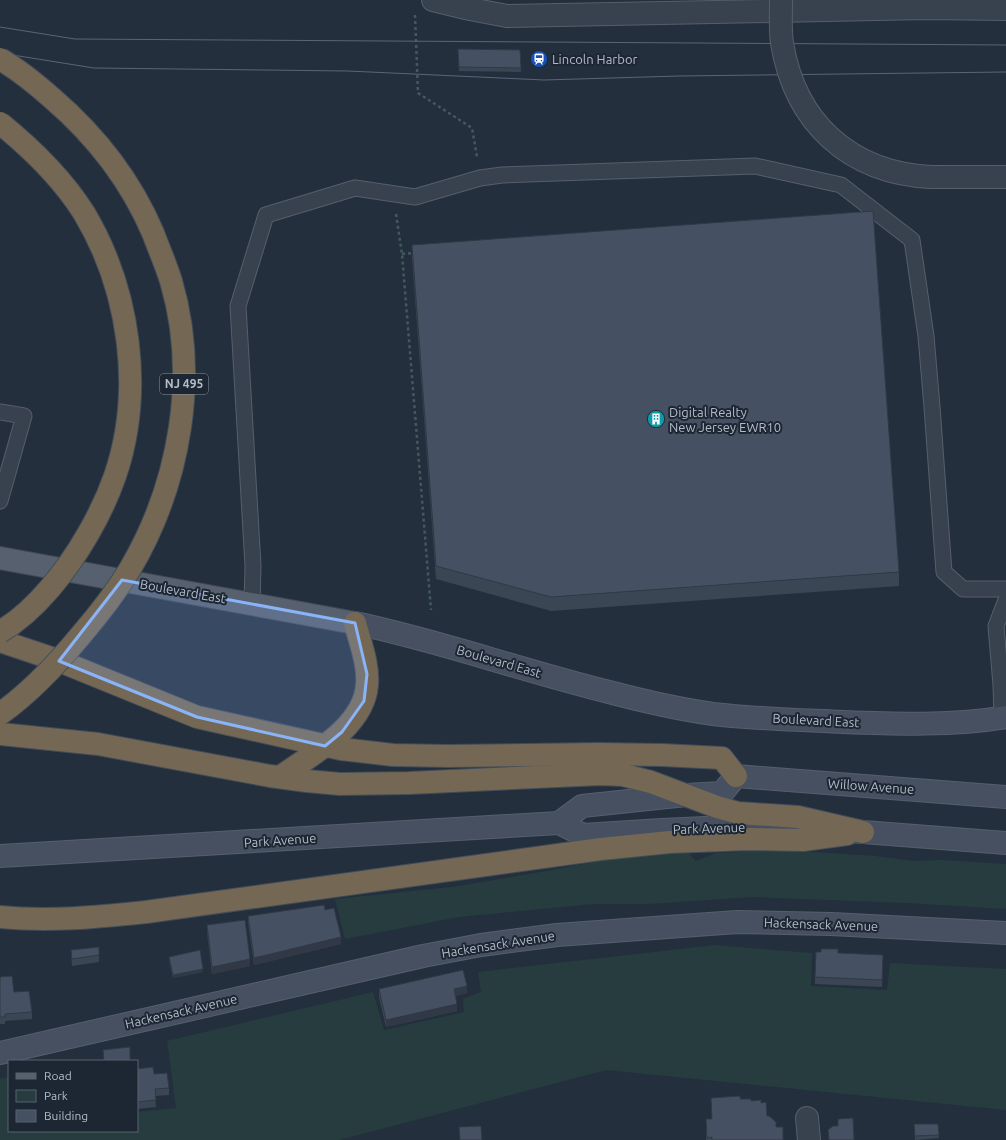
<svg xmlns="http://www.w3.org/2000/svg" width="1006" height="1140" font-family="Ubuntu,sans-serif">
<rect width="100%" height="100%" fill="#242f3e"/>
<!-- green -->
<g fill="#263c3f">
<polygon points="756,848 875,856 914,861 942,860 1006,864 1006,909 907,903 752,897 649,904 594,904 459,917 345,939 335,899 452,887 546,871 636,854 687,851 696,861 716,853 739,852"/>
<polygon points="715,945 812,953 811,986 887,990 890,963 1006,969 1006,1110 606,1070 339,1140 0,1140 0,1079 9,1077 9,1131 137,1131 137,1112 176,1108 167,1041 373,992 384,1030 464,1012 463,999 481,992 478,972"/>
</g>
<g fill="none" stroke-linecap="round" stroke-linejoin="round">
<defs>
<g id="service">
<polyline points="0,412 24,416 0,501"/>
<polyline points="252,604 253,566 238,306 266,215 355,188 415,197 480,178 502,175 755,166 841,185 912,240 926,336 932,407 944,572 963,589 1006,589"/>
<polyline points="1002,718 1001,685 996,626 1006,600"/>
</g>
<polyline id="pedestrian" points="433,0 470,9 507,16 926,8 1006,9"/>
<g id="minor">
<polyline points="931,177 1006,177"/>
<polyline points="807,1118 809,1140"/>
</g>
<g id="secondary">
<path d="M355,623C441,641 523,671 609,692C643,701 678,709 713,714C756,719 800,720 843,722C896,724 954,726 1006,717"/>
<polyline points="559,823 582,806 686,795 722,793 736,776 1006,797"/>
<polyline points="0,856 559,823 583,835 662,830 749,826 863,832 1006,843"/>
<polyline points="0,1053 423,956 481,945 557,935 737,922 831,924 1006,933"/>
</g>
<polyline id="primary" points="0,558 355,623"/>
<g id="motorway">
<polyline points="0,641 57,660 197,717 341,749 393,755 448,756 599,754 662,755 722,758 736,776"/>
<polyline points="0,734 98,744 270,776 307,781 340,784 409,783 601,774 623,775 651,782 717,807 738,813 798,817 863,832"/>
<path d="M280,777C311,755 364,727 367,685C369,665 360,642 355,623"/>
<path d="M0,917C49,922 98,917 146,912L601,849L670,842L749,839L803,840L847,834"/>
</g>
</defs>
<!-- service casing -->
<use href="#service" stroke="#565f6c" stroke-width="17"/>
<!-- pedestrian casing -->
<use href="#pedestrian" stroke="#565f6c" stroke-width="24"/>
<!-- minor casing -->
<use href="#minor" stroke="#565f6c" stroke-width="24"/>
<!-- secondary casing -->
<use href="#secondary" stroke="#565f6c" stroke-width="24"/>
<!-- primary casing -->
<use href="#primary" stroke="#414a57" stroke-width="24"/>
<!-- motorway casing -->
<use href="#motorway" stroke="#434c59" stroke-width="24"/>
<!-- path -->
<g stroke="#44595c" stroke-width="2.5" stroke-dasharray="3 3" stroke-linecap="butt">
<polyline points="415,15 418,93 472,128 477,157"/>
<polyline points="396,214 402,254 431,610"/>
<polyline points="402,254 415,253"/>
</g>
<!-- service -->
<use href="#service" stroke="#38414e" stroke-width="15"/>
<!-- pedestrian -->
<use href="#pedestrian" stroke="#38414e" stroke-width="22"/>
<!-- minor -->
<use href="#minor" stroke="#38414e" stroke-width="22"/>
<!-- secondary -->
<use href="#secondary" stroke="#465061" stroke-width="22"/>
<!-- primary -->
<use href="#primary" stroke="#56606e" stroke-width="22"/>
<!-- motorway -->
<use href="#motorway" stroke="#746855" stroke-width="22"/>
<!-- tram -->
<g stroke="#5a6575" stroke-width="1">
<polyline points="0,27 75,39 1006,45"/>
<polyline points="0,53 94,68 348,71 544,80 679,76 1006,72"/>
</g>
<defs>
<path id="minor-bridge" d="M781,0C781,14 780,29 782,43C795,123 850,173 931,177"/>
<g id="motorway-bridge">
<path d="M0,59C19,70 36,84 53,99C97,137 130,179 153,233C159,249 166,265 171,281C199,376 180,484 130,569C116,592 99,614 81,635C57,664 31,692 0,714"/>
<path d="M0,123C32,149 62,178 84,213C130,290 144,391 115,476C108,496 99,515 88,534C68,569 36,611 0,632"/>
</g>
</defs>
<!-- minor-bridge casing -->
<use href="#minor-bridge" stroke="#565f6c" stroke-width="24" stroke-linecap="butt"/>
<!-- motorway-bridge casing -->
<use href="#motorway-bridge" stroke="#434c59" stroke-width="24" stroke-linecap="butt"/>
<!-- minor-bridge -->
<use href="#minor-bridge" stroke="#38414e" stroke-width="22"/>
<!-- motorway-bridge -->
<use href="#motorway-bridge" stroke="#746855" stroke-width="22"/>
</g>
<!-- wall -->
<g fill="#3b4654">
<polygon points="458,49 520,50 521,72 459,71"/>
<polygon points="412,245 899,572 899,586 551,611 436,579 412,258"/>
<polygon points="248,916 341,944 254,965 248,923"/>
<polygon points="207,925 250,966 212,974 207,932"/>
<polygon points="71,950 99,955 99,962 72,966"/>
<polygon points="838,953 883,963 882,987 815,984 815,977"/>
<polygon points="169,957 203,972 173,978 169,960"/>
<polygon points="0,977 32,1012 32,1019 5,1021 5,1024 0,1024"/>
<polygon points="379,989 467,993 455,996 457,1011 386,1027 379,997"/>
<polygon points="137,1069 154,1074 169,1088 169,1095 155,1096 156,1107 137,1109"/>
<polygon points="740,1099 761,1103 767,1116 776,1127 783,1127 783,1140 706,1140 706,1119 711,1119"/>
<polygon points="914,1124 938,1124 939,1138 915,1140"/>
</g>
<!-- shaded-wall -->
<g fill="#303945">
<polygon points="341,937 341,944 254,965 254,958"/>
<polygon points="250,959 250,966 212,974 212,967"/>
<polygon points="203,969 203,972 173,978 173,975"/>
<polygon points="467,986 467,993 454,996 454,989"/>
<polygon points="457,1004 457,1011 386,1027 386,1020"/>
</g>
<!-- building -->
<g fill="#455162" stroke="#303945">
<polygon points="458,49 520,50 521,68 459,67"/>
<polygon points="873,211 899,572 551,597 436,566 412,245"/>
<polygon points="324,905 325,910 334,908 341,937 254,958 248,916"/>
<polygon points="245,920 250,959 212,967 207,925"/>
<polygon points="99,947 99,955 72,959 71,950"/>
<polygon points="821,949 838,949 838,953 883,955 882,980 815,977 816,952 821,952"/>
<polygon points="200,950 203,969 173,975 169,957"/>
<polygon points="463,970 467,986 454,989 457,1004 386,1020 379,989"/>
<polygon points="12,976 14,992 29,991 32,1012 5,1014 5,1017 0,1017 0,977"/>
<polygon points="130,1047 130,1061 104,1061 103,1050"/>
<polygon points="153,1067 154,1074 167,1073 169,1088 155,1089 156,1100 137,1102 137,1069"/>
<polygon points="740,1096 740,1099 751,1099 751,1101 761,1100 761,1103 766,1102 767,1116 769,1116 776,1122 776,1127 783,1127 783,1140 712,1140 712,1137 707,1138 706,1119 712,1119 711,1098"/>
<polygon points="853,1118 854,1140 829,1140 828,1130 833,1126 838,1126 838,1119"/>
<polygon points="914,1124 938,1124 939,1135 915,1136"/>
<polygon points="481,1126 482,1140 460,1140 459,1127"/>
</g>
<!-- marked area -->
<path fill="#8ab4f8" fill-opacity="0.2" stroke="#8ab4f8" stroke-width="3" stroke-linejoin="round" d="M122,580L355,623L367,674L364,701L342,732L325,746L197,717L59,661Z"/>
<!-- icons -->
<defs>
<symbol id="station-disc" viewBox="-11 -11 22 22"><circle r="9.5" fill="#1a4fb4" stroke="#1d2633"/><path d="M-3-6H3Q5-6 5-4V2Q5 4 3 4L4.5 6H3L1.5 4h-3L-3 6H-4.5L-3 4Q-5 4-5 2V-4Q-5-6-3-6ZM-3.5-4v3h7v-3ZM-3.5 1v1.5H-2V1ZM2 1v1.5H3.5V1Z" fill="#fff"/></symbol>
<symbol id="building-disc" viewBox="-11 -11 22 22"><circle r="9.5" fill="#0f9aa8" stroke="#1d2633"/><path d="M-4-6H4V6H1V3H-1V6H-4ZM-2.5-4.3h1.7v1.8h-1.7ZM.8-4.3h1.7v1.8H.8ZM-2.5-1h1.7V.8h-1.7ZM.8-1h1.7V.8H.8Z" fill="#fff"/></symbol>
</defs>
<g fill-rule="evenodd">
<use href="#station-disc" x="529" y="49" width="20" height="20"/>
<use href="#building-disc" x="646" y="409" width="20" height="20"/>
</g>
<g text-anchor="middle" stroke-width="4" stroke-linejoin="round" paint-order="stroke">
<!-- shield labels -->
<rect fill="#1d2633" stroke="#878f9c" stroke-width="1" x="160" y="374" width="48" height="20" rx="3"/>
<g font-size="12" font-weight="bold" fill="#b4bcc9">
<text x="184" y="388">NJ 495</text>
</g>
<!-- poi labels -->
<g font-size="13" fill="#b4bcc9" stroke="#1d2633" text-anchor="start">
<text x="552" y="64">Lincoln Harbor</text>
<text x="669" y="417">Digital Realty<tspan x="669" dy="15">New Jersey EWR10</tspan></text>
</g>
<!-- street labels -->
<g font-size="13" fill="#b4bcc9" stroke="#1d2633">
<text transform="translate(183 591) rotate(10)" y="5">Boulevard East</text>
<text transform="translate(499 661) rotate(16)" y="5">Boulevard East</text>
<text transform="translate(816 720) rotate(3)" y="5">Boulevard East</text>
<text transform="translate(871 786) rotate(4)" y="5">Willow Avenue</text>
<text transform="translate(709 828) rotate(-2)" y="5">Park Avenue</text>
<text transform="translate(280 840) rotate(-4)" y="5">Park Avenue</text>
<text transform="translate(821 924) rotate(2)" y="5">Hackensack Avenue</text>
<text transform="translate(498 944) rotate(-9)" y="5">Hackensack Avenue</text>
<text transform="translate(181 1011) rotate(-13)" y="5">Hackensack Avenue</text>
</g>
</g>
<!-- legend -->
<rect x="8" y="1060" width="130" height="72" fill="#1d2633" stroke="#59626f"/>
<rect x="16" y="1073" width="20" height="6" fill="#56606e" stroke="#59626f"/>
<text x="44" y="1080" font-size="12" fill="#b4bcc9">Road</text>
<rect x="16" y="1090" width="20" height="12" fill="#263c3f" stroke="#59626f"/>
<text x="44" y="1100" font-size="12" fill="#b4bcc9">Park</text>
<rect x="16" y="1110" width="20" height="12" fill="#455162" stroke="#59626f"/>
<text x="44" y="1120" font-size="12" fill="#b4bcc9">Building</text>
</svg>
